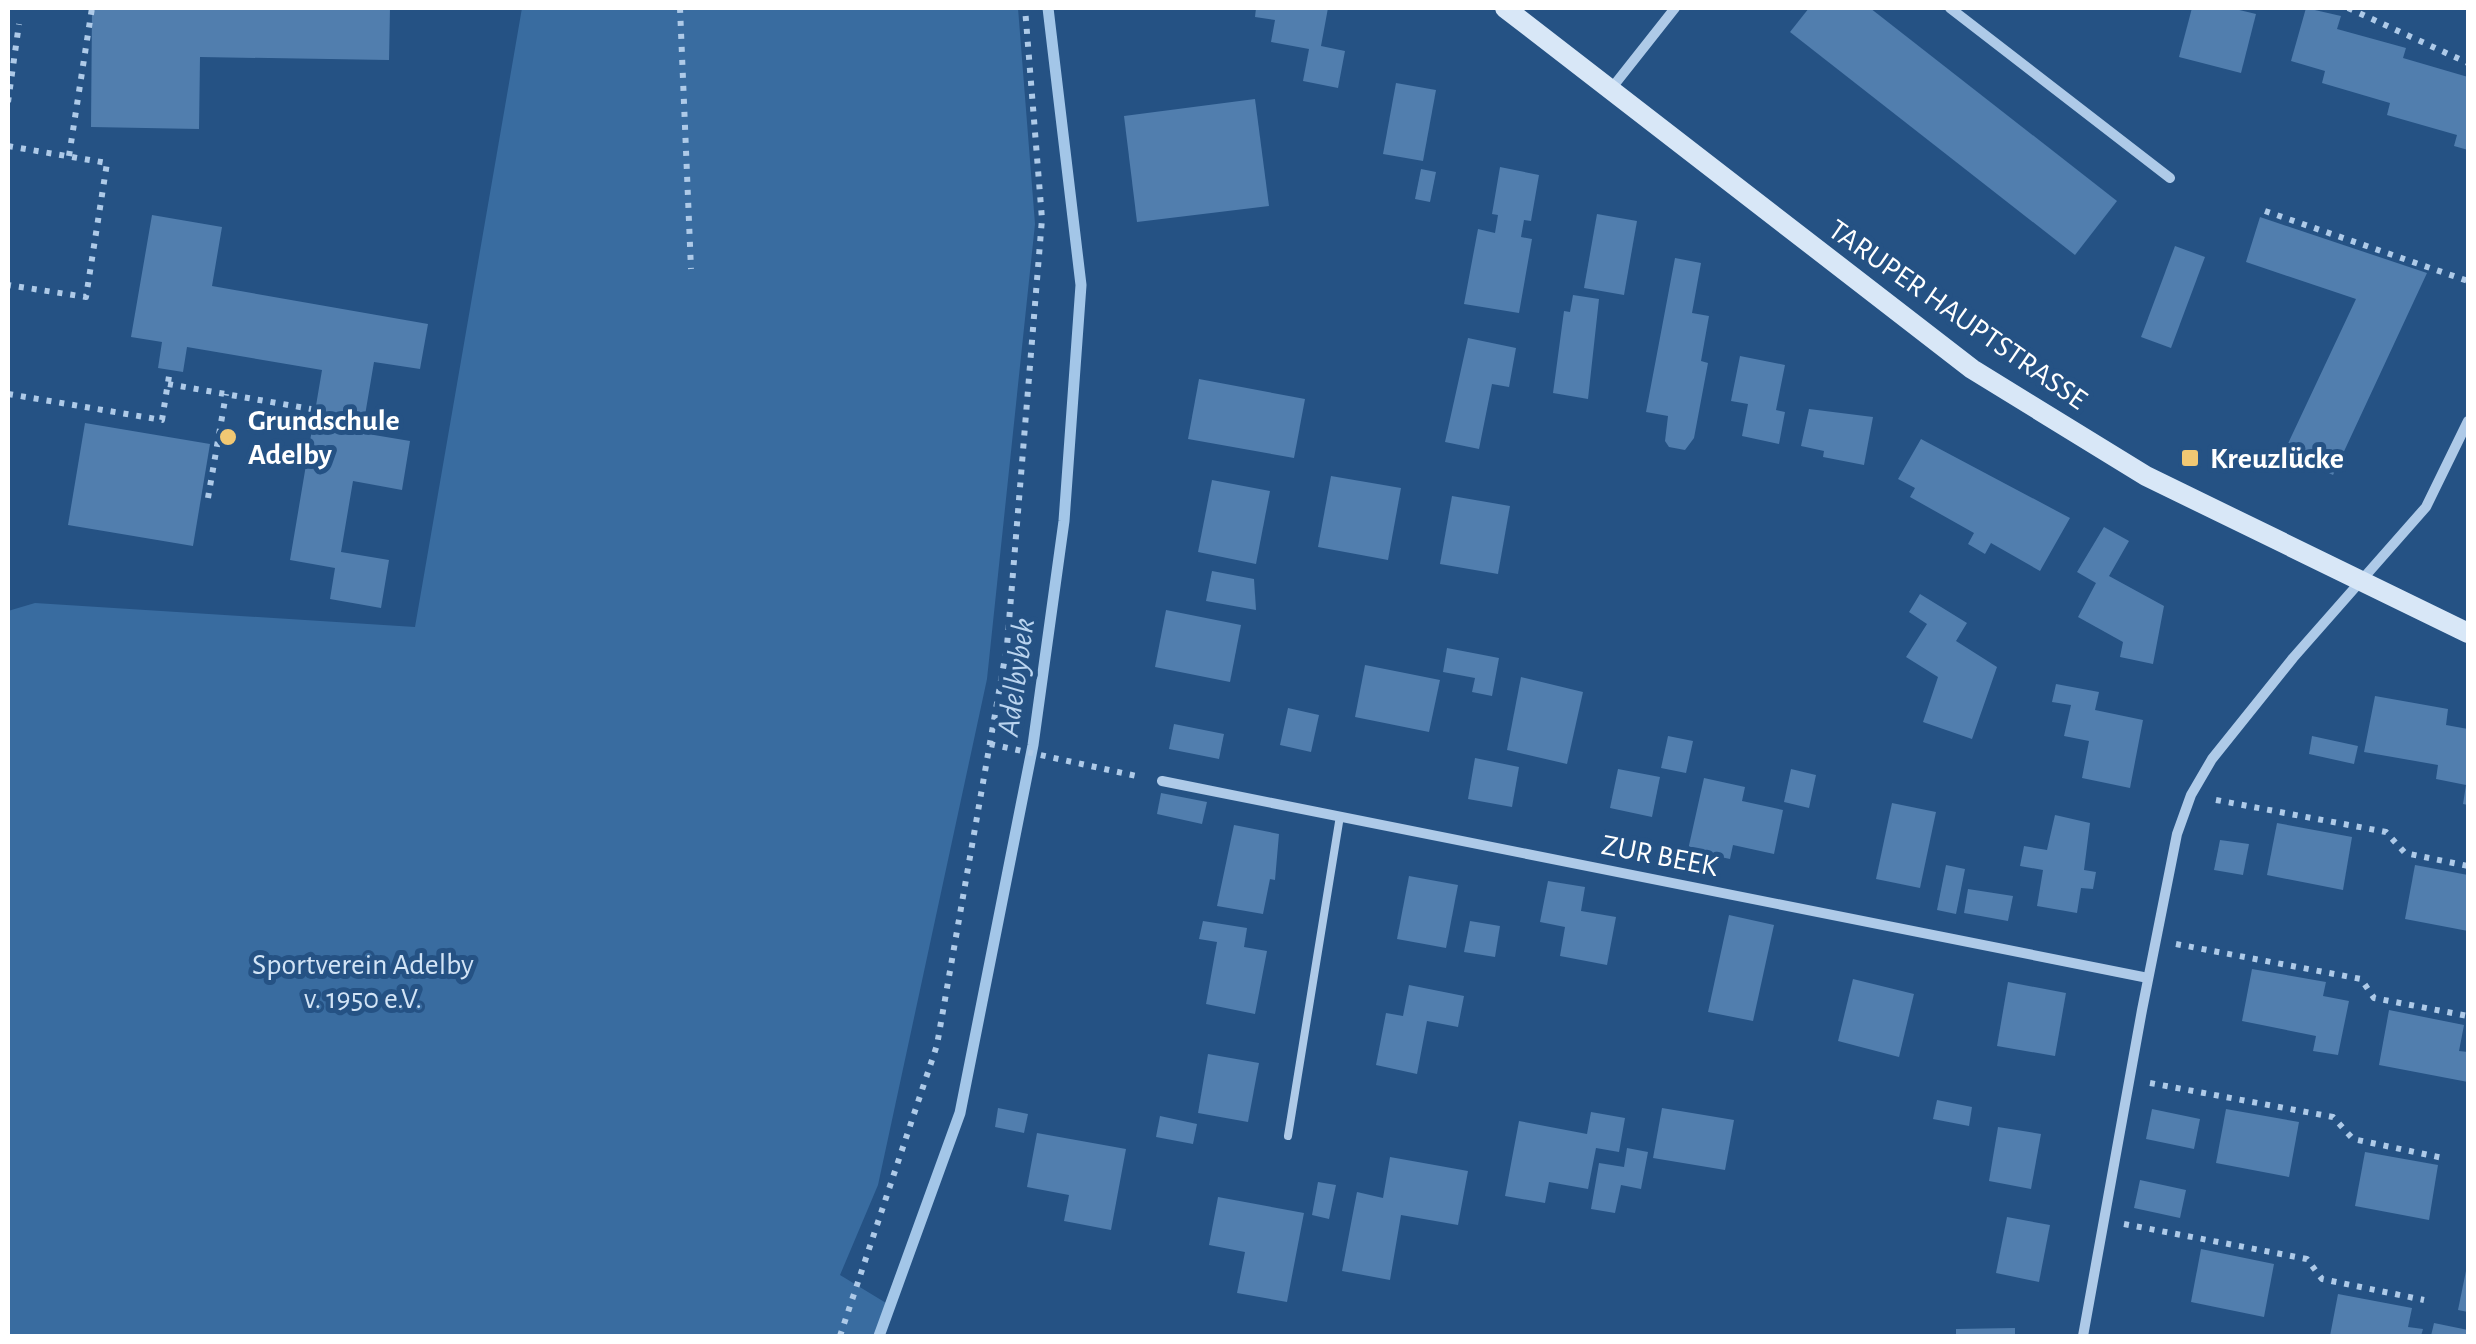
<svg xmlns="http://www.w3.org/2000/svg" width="2476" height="1344" font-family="'Alegreya Sans',sans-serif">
<rect width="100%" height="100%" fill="#255284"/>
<!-- green -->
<polygon fill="#396ca0" points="522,8 1018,8 1035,224 987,679 878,1185 840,1275 891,1306 879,1336 8,1336 8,611 35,603 415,627"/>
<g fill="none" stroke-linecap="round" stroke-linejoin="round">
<!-- stream -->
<polyline stroke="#a3c6e8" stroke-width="11" points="879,1336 960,1113 1033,745 1064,521 1081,285 1048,8"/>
</g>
<!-- building -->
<g fill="#517eae">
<polygon points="92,8 390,8 389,60 200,57 199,129 91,127"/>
<polygon points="1256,8 1328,8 1321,46 1345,51 1338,88 1303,81 1309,49 1271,42 1275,20 1255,17"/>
<polygon points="1809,8 1870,8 2117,201 2075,255 1790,32"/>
<polygon points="2192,8 2231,8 2256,14 2241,73 2179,57"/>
<polygon points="2306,8 2341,16 2337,29 2406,48 2403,58 2468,77 2468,150 2454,146 2457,135 2387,115 2390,103 2322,83 2325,71 2291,61"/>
<polygon points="1396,83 1436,90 1423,161 1383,154"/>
<polygon points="1255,99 1269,206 1137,222 1124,116"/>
<polygon points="1500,167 1539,175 1531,221 1524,220 1521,237 1532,239 1519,313 1464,304 1478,229 1495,233 1498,215 1492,214"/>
<polygon points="1421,169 1436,172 1430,202 1415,199"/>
<polygon points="1597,214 1637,221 1624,295 1584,288"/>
<polygon points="152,215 222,227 212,286 428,324 420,369 374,362 362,433 410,441 402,490 353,481 341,552 389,560 381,608 330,599 335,568 290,560 322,370 187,347 183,372 158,368 162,342 131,337"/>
<polygon points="2260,217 2427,273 2333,475 2284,452 2356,299 2246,262"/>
<polygon points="2175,246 2205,257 2171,348 2141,337"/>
<polygon points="1675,258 1701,263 1692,313 1709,316 1701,361 1708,363 1694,438 1685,450 1669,447 1665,441 1668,416 1646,412"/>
<polygon points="1573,295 1599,299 1588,399 1553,393 1564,311 1570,312"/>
<polygon points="1468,338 1516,348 1509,387 1492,384 1479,449 1445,442"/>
<polygon points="1740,356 1785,365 1776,410 1785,412 1779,444 1742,436 1748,404 1731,401"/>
<polygon points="1199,379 1305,399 1294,458 1188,439"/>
<polygon points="1809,409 1873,417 1864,465 1823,457 1824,451 1801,446"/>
<polygon points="85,423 210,444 193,546 68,525"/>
<polygon points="1921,439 2070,518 2040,571 1991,543 1985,554 1968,544 1974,533 1910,497 1915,488 1898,479"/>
<polygon points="1331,476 1401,488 1388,560 1318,547"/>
<polygon points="1212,480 1270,491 1256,564 1198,552"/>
<polygon points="1452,496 1510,506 1498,574 1440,564"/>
<polygon points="2104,527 2129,541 2109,576 2164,606 2153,664 2120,657 2123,642 2078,617 2096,583 2077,572"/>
<polygon points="1212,571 1254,579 1256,610 1206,601"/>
<polygon points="1920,594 1967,623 1956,641 1997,667 1972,739 1923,722 1938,677 1906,657 1927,624 1909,612"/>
<polygon points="1166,610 1241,625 1230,682 1155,667"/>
<polygon points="1447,648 1499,658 1492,696 1472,692 1475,678 1443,672"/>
<polygon points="1365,665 1440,680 1429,732 1355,717"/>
<polygon points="1521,677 1583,692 1567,764 1507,750"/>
<polygon points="2056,684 2099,692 2095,710 2143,720 2130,788 2082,778 2089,741 2064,736 2071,705 2052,702"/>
<polygon points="2375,696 2448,709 2446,725 2468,729 2468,805 2463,804 2466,785 2436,779 2438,765 2364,752"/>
<polygon points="1288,708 1319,715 1311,752 1280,745"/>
<polygon points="1174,724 1224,734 1219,759 1169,749"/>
<polygon points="1668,736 1693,741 1686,773 1661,768"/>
<polygon points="2312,736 2358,746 2354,764 2309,754"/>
<polygon points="1475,758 1519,767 1512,807 1468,799"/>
<polygon points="1618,769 1660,777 1652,817 1610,808"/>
<polygon points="1791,769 1816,775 1809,808 1784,802"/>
<polygon points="1704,778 1745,787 1742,801 1783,810 1774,854 1733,845 1730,859 1688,850"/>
<polygon points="1161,793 1207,802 1202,824 1157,814"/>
<polygon points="1892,803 1936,812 1920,888 1876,879"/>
<polygon points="2055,815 2090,823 2084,870 2096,872 2093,889 2081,888 2077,913 2037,906 2043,870 2020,866 2024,846 2047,850"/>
<polygon points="2277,823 2352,837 2343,890 2267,875"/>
<polygon points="1234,825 1279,834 1275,880 1270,879 1263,914 1217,906"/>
<polygon points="2220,840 2249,844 2243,875 2214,870"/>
<polygon points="1946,865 1965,869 1956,914 1937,910"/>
<polygon points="2415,865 2468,875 2468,931 2405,919"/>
<polygon points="1409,876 1458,885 1446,948 1397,939"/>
<polygon points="1548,881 1585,887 1581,911 1616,917 1607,965 1560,956 1565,927 1540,922"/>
<polygon points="1968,889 2013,896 2008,921 1964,913"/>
<polygon points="1729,915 1774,925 1753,1021 1708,1012"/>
<polygon points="1203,921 1247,928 1244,947 1267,951 1255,1014 1206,1004 1217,942 1199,939"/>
<polygon points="1470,921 1500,926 1495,957 1464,952"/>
<polygon points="2252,969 2326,982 2323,996 2349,1001 2338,1055 2313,1051 2316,1036 2242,1021"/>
<polygon points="1853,979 1914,994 1899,1057 1838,1041"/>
<polygon points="2008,982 2066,993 2055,1056 1997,1046"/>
<polygon points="1409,985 1464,996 1458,1027 1427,1021 1417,1074 1376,1065 1386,1013 1403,1016"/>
<polygon points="2389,1010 2464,1025 2459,1051 2468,1052 2468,1082 2379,1065"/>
<polygon points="1208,1054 1259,1063 1248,1122 1198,1113"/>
<polygon points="1937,1100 1972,1107 1969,1126 1933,1119"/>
<polygon points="998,1108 1028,1114 1024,1133 995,1127"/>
<polygon points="1662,1108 1734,1120 1725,1170 1653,1158"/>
<polygon points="2152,1109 2200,1119 2194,1149 2146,1139"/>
<polygon points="2226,1109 2299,1122 2289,1177 2216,1163"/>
<polygon points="1591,1112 1625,1118 1619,1152 1596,1148 1588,1189 1549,1182 1545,1203 1505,1196 1519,1121 1587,1134"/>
<polygon points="1160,1116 1197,1124 1193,1144 1156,1137"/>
<polygon points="1998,1127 2041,1134 2031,1189 1989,1181"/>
<polygon points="1037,1133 1126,1149 1111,1230 1064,1221 1069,1195 1027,1187"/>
<polygon points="1627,1148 1648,1152 1641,1189 1621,1185 1615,1213 1591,1209 1599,1163 1624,1167"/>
<polygon points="2365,1152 2438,1165 2429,1220 2355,1206"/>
<polygon points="1390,1157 1468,1171 1458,1225 1401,1215 1390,1280 1342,1271 1357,1192 1383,1198"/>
<polygon points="2140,1180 2186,1190 2180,1218 2134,1208"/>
<polygon points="1318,1182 1336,1185 1329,1219 1312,1215"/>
<polygon points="1218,1197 1304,1213 1287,1302 1237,1293 1245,1252 1209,1245"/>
<polygon points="2007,1217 2050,1225 2039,1282 1996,1273"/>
<polygon points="2201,1249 2274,1264 2264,1317 2191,1302"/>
<polygon points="2467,1266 2468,1266 2468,1312 2458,1310"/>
<polygon points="2338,1294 2412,1308 2408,1327 2423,1329 2421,1336 2330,1336"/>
<polygon points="2434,1323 2468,1330 2468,1336 2431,1336"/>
<polygon points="2015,1328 2015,1336 1956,1336 1956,1329"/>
</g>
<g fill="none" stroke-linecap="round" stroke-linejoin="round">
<!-- path -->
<g stroke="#aecae8" stroke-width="6" stroke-dasharray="5 8" stroke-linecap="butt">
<polyline points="680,8 691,269"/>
<polyline points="2348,8 2468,63"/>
<polyline points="8,102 19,24"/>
<polyline points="8,146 107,163 86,297 8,285"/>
<polyline points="69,156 92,8"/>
<polyline points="2265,211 2468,281"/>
<polyline points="168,384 311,409"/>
<polyline points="8,394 162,420 170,370"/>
<polyline points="208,498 226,394"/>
<polyline points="990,744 1141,777"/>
<polyline points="2216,800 2386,832 2405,853 2468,866"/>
<polyline points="2176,944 2361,979 2374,998 2468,1016"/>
<polyline points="2150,1083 2333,1117 2353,1139 2443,1158"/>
<polyline points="2467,1146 2468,1146"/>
<polyline points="2124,1224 2307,1259 2322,1279 2424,1300"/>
<polyline points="840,1336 937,1045 1007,646 1042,219 1025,8"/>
</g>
<!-- lane -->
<polyline stroke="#aecae8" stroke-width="8" points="1288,1136 1340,816"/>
<!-- street -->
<g stroke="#aecae8" stroke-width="10">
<polyline points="1950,8 2170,178"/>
<polyline points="1611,89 1675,8"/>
<polyline points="1162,781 2148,978"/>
<polyline points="2083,1336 2142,1010 2177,834 2191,795 2212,759 2293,658 2426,507 2468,421"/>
</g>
<!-- secondary -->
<polyline stroke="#d8e7f7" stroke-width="20" points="1505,8 1972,369 2146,476 2468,633"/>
</g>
<!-- markers -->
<g fill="#f1c873" stroke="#255284" stroke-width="4">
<circle cx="228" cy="437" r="10"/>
<rect x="2180" y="448" width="20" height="20" rx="5"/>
</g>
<g text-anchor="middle" stroke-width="10" stroke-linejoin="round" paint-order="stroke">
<!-- street labels -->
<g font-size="30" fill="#fff" stroke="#255284">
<text transform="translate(1958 314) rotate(35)" y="10">TARUPER HAUPTSTRASSE</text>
<text transform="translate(1660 855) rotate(11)" y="10">ZUR BEEK</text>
</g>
<!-- poi labels -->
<g font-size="30" font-weight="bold" fill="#fff" stroke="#255284" text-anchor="start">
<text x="248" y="430">Grundschule<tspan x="248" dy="34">Adelby</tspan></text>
<text x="2210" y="468">Kreuzlücke</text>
</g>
<!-- park labels -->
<g font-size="30" fill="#d2e4f6" stroke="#255284">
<text x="363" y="974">Sportverein Adelby<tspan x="363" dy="34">v. 1950 e.V.</tspan></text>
</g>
<!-- water labels -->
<g font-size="32" font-style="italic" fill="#bad4ef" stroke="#255284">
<text transform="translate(1015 677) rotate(-82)" y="11">Adelbybek</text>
</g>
</g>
<!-- border -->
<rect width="2476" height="1344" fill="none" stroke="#ffffff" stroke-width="20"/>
</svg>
